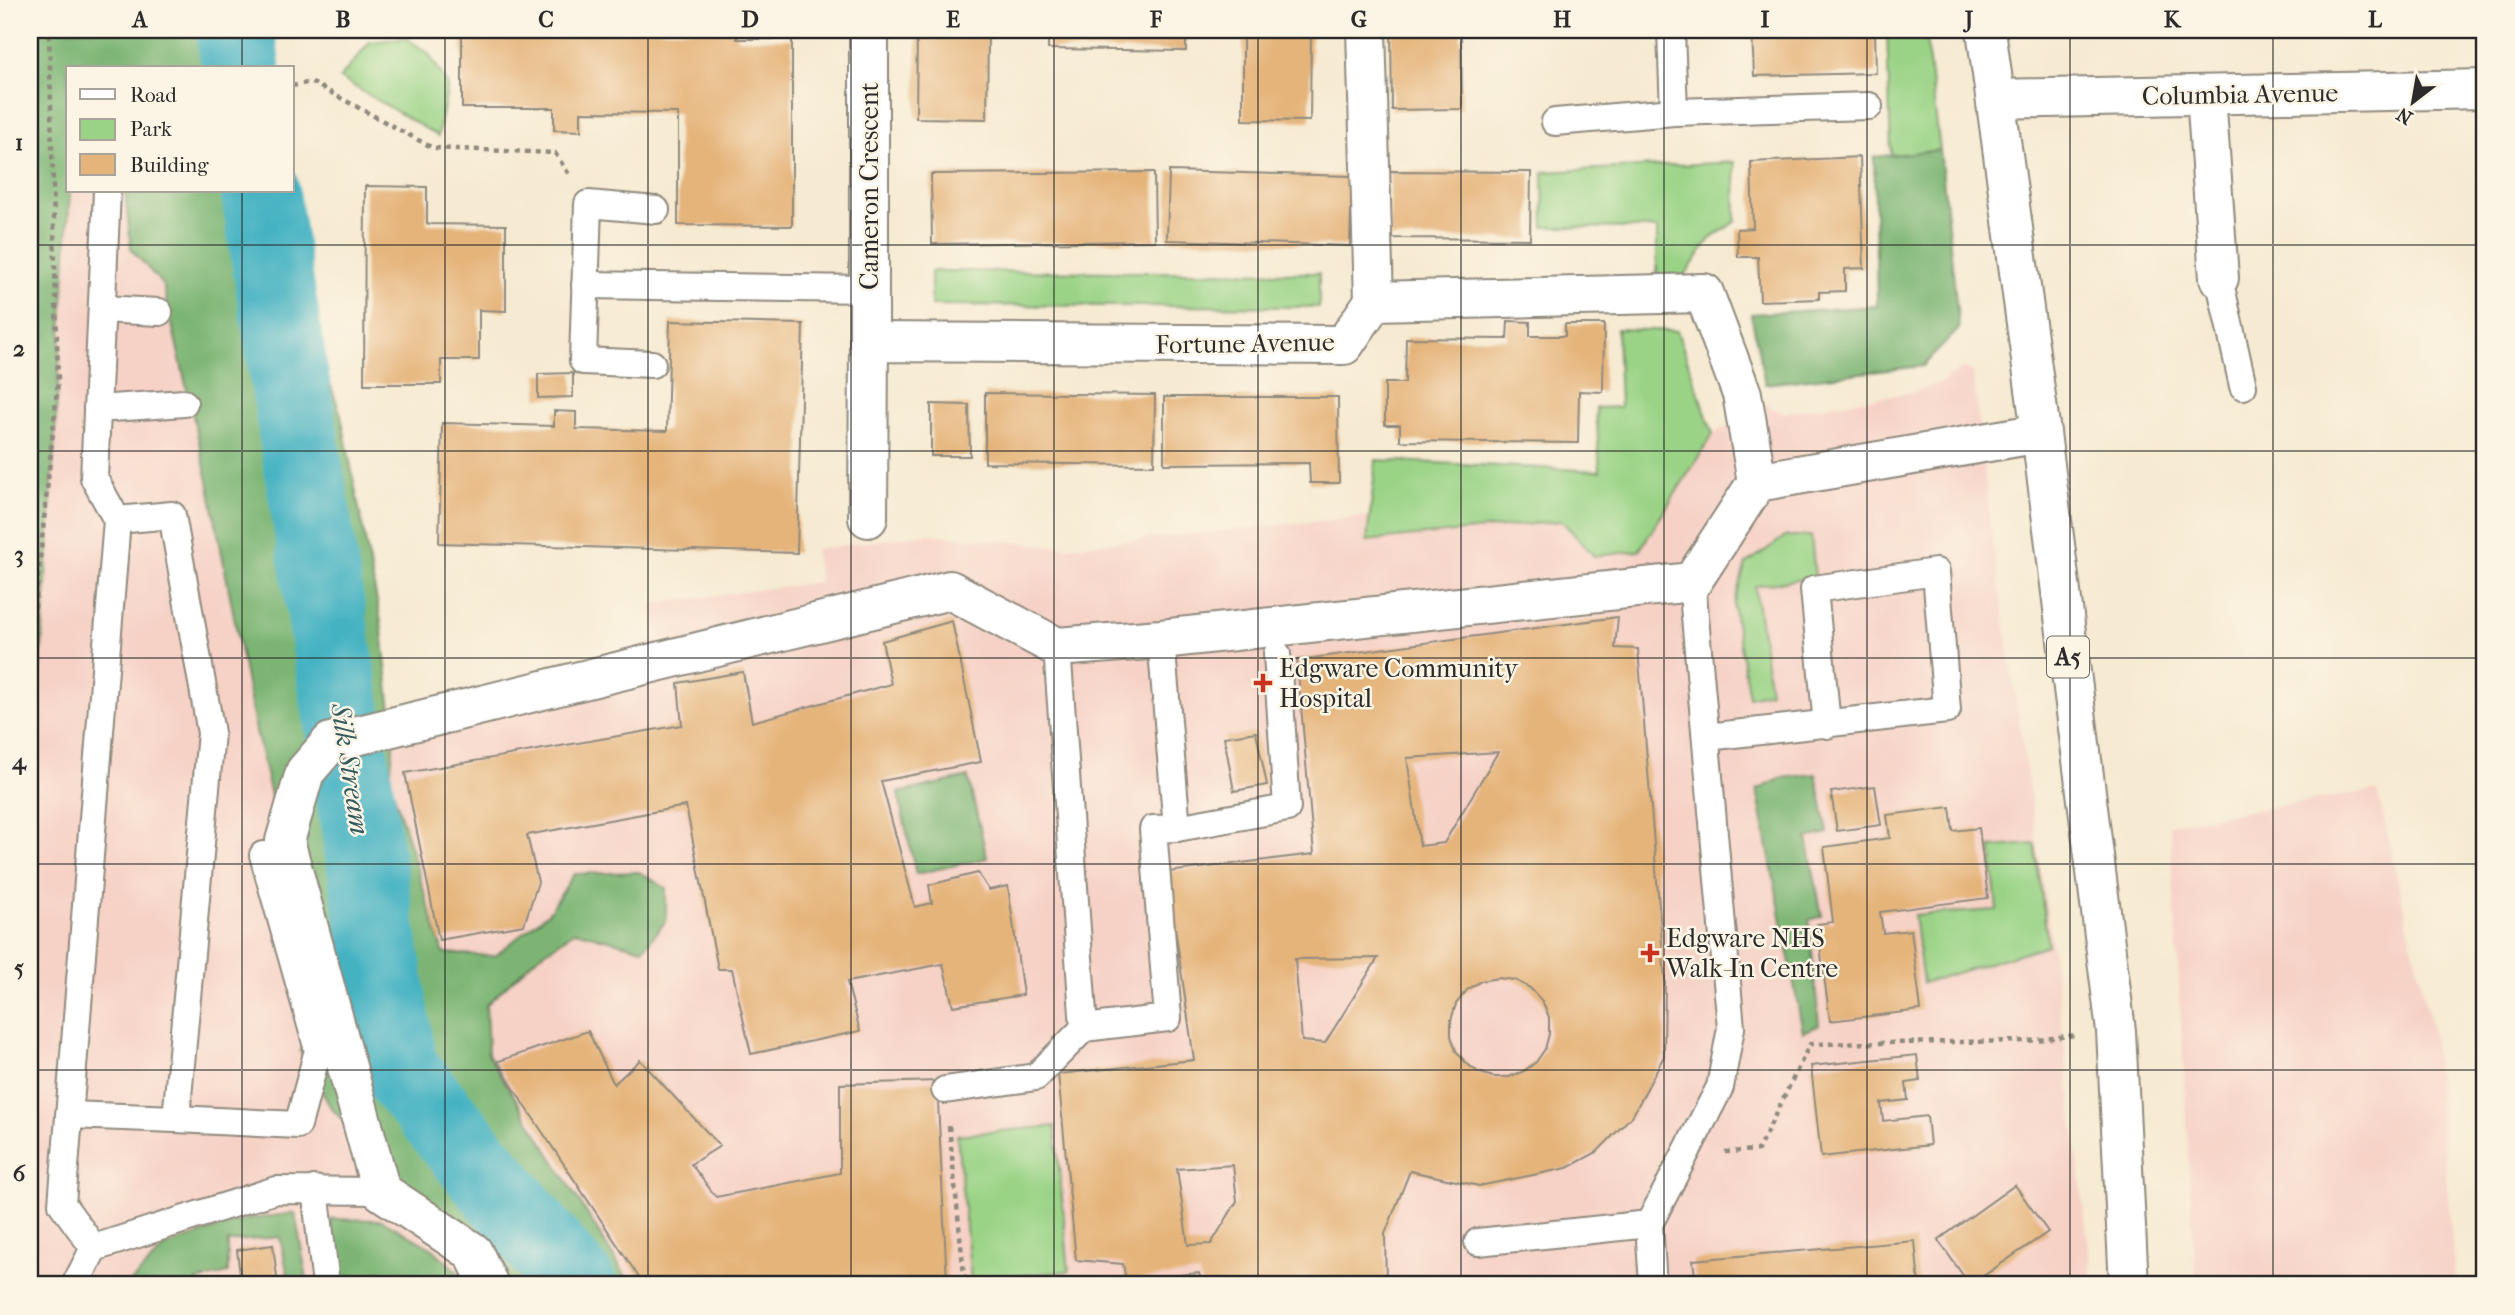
<svg xmlns="http://www.w3.org/2000/svg" width="2515" height="1315" font-family="'IM FELL French Canon',serif">
<rect width="100%" height="100%" fill="#fcf5e5"/>
<filter id="ink" filterUnits="userSpaceOnUse"><feTurbulence type="fractalNoise" baseFrequency=".0143" numOctaves="2"/><feDisplacementMap in="SourceGraphic" scale="14" xChannelSelector="R" yChannelSelector="G"/><feConvolveMatrix kernelMatrix="1 2 1 2 8 2 1 2 1" color-interpolation-filters="sRGB"/></filter>
<filter id="wash" filterUnits="userSpaceOnUse"><feTurbulence type="fractalNoise" baseFrequency=".00686" numOctaves="4" result="noise"/><feDisplacementMap in="SourceGraphic" scale="28" xChannelSelector="R" yChannelSelector="G"/><feGaussianBlur stdDeviation="1.57" result="paint"/><feColorMatrix in="noise" values="0 0 0 0 0 0 0 0 0 0 0 0 0 0 0 0 0 1.4 0 .05"/><feComposite in="paint" operator="in"/></filter>
<g filter="url(#wash)">
<rect width="100%" height="100%" fill="#f6ead2"/>
<!-- built -->
<g fill="#f6d1c6">
<polygon points="30,68 68,68 68,191 241,191 366,727 658,639 651,604 819,582 815,549 928,534 1066,547 1681,484 1713,434 1764,404 1783,413 1913,392 1943,382 1964,367 1973,372 1990,523 2052,944 2093,1285 30,1285"/>
<polygon points="2377,790 2433,1035 2456,1285 2196,1285 2170,824"/>
</g>
<!-- green -->
<g fill="#9ad386" stroke="#627f58" stroke-width="2">
<polygon points="1887,30 1925,30 1940,150 1891,155"/>
<polygon points="406,38 428,53 448,85 438,136 340,78 370,42"/>
<polygon points="1735,162 1736,221 1710,239 1685,275 1657,275 1657,228 1544,227 1543,172"/>
<polygon points="931,271 1319,273 1319,307 931,305"/>
<polygon points="1617,329 1677,331 1713,434 1639,551 1594,556 1562,521 1367,541 1376,460 1600,471 1596,408 1620,407"/>
<polygon points="1786,536 1811,536 1815,577 1755,586 1770,692 1749,697 1733,605 1746,564"/>
<polygon points="2035,844 2048,945 1923,983 1914,915 1997,910 1991,847"/>
<polygon points="1055,1126 1069,1271 971,1280 957,1135"/>
</g>
<!-- forest -->
<g fill="#7bb573" stroke="#53704f" stroke-width="2">
<polygon points="30,30 248,30 254,68 68,68 68,191 70,191 42,647 30,760"/>
<polygon points="1940,150 1959,329 1923,366 1765,384 1751,314 1877,306 1874,157"/>
<polygon points="125,191 286,191 316,343 341,415 381,622 394,737 390,781 443,953 495,956 549,912 574,874 639,872 666,888 666,921 643,949 575,931 536,958 486,1005 488,1054 631,1285 499,1285 331,1108 300,1051 323,1017 256,731 208,481 163,285 131,249"/>
<polygon points="1816,774 1828,833 1807,838 1822,916 1809,920 1819,1025 1803,1032 1757,790 1782,778"/>
<polygon points="968,777 987,858 916,874 898,793"/>
<polygon points="295,1213 308,1285 295,1285 289,1281 280,1237 228,1242 228,1273 197,1281 198,1285 128,1285 166,1246 241,1220"/>
<polygon points="331,1219 382,1220 433,1249 471,1285 339,1285"/>
</g>
<g fill="none" stroke-linecap="round" stroke-linejoin="round">
<!-- river -->
<g stroke="#45b2c2" stroke-width="79">
<polyline points="235,30 241,68"/>
<polyline points="260,191 398,1068 577,1285"/>
</g>
</g>
<g id="blocks">
<!-- building -->
<g fill="#e5b47a" fill-rule="evenodd">
<polygon points="462,30 737,30 737,39 792,39 792,226 678,225 678,113 581,112 581,131 554,130 554,108 462,108"/>
<polygon points="917,30 988,30 987,119 916,118"/>
<polygon points="1048,30 1186,30 1186,51 1048,49"/>
<polygon points="1243,30 1311,30 1310,121 1243,120"/>
<polygon points="1391,30 1461,30 1462,109 1392,110"/>
<polygon points="1752,30 1875,30 1876,73 1754,76"/>
<polygon points="1860,157 1864,268 1845,269 1845,291 1819,292 1819,299 1760,301 1758,257 1738,257 1737,229 1753,228 1751,162"/>
<polygon points="1169,171 1352,176 1350,246 1167,240"/>
<polygon points="1390,171 1531,172 1530,239 1390,238"/>
<polygon points="1154,172 1155,241 932,244 931,174"/>
<polygon points="365,186 427,187 427,224 506,225 506,311 479,310 479,360 441,360 441,384 364,384"/>
<polygon points="670,321 803,324 797,553 439,543 442,423 554,426 554,411 576,412 576,429 667,431"/>
<polygon points="1508,321 1530,322 1530,336 1565,336 1565,324 1604,324 1603,392 1579,391 1578,443 1400,441 1400,425 1385,425 1385,383 1405,383 1406,338 1507,339"/>
<polygon points="573,373 573,397 538,398 538,374"/>
<polygon points="985,393 1155,395 1154,465 985,463"/>
<polygon points="1164,397 1338,397 1339,483 1310,483 1309,463 1164,464"/>
<polygon points="931,404 969,405 970,456 931,456"/>
<path d="M1618,617L1615,648L1638,649L1665,979L1664,1056L1633,1115L1597,1152L1567,1168L1479,1186L1410,1171L1385,1234L1386,1285H1202L1199,1273L1126,1280L1123,1264L1076,1260L1058,1074L1194,1060L1167,872L1314,854L1297,660ZM1498,752L1444,843L1420,846L1407,758ZM1378,958L1325,1043L1302,1041L1295,959ZM1498,978L1515,980L1530,988L1542,1001L1549,1017V1034L1545,1049L1536,1062L1524,1071L1509,1077H1493L1478,1072L1466,1063L1456,1051L1451,1036V1020L1456,1004L1467,990L1481,981ZM1233,1165L1237,1201L1211,1244L1188,1245L1177,1169Z"/>
<polygon points="952,621 981,762 881,781 915,907 932,903 929,885 978,873 989,890 1008,886 1023,995 953,1006 943,964 847,982 860,1031 751,1054 732,969 718,969 686,806 527,835 538,882 524,925 439,940 405,773 682,725 678,683 743,672 752,722 891,684 882,641"/>
<polygon points="1256,732 1267,785 1234,791 1224,737"/>
<polygon points="1875,786 1881,825 1837,831 1831,792"/>
<polygon points="1950,807 1953,831 1979,828 1988,898 1880,912 1883,933 1911,930 1921,1010 1830,1021 1817,924 1833,922 1824,847 1890,838 1887,815"/>
<polygon points="588,1031 614,1084 640,1060 720,1146 691,1164 716,1197 840,1173 840,1084 937,1081 947,1282 912,1285 644,1285 496,1062"/>
<polygon points="1917,1055 1920,1081 1906,1083 1908,1100 1881,1103 1883,1121 1927,1116 1930,1145 1821,1157 1811,1066"/>
<polygon points="2015,1185 2048,1232 1970,1285 1938,1240"/>
<polygon points="1915,1241 1919,1285 1696,1285 1693,1260"/>
<polygon points="273,1245 278,1285 233,1285 241,1283 237,1250"/>
<polygon points="1628,1278 1628,1285 1549,1285 1549,1283"/>
</g>
</g>
</g>
<g filter="url(#ink)">
<use href="#blocks" fill-opacity="0" stroke="#908a7e" stroke-width="2"/>
<g fill="none" stroke-linecap="round" stroke-linejoin="round">
<defs>
<g id="lane">
<polyline points="1671,30 1674,112 1869,106"/>
<polyline points="1555,122 1674,112"/>
<polyline points="2219,278 2243,386"/>
<polyline points="585,285 869,289"/>
<polyline points="102,309 159,312"/>
<polyline points="652,364 583,361 588,204 656,210"/>
<polyline points="97,409 184,403"/>
<polyline points="1057,647 1084,1028 1168,1018 1153,829 1177,828 1161,639"/>
<polyline points="1707,737 1947,710 1936,572 1814,589 1827,725"/>
<polyline points="1177,828 1287,808 1277,654"/>
<polyline points="945,1090 1036,1077 1084,1028"/>
<polyline points="69,1115 176,1119 211,733 172,515 117,520"/>
<polyline points="176,1119 298,1125 318,1050 263,855"/>
<polyline points="315,1189 326,1285"/>
<polyline points="1478,1242 1649,1224"/>
<polyline points="94,1248 62,1204 117,520 94,478 107,191"/>
<polyline points="75,1285 94,1248 276,1190 381,1191"/>
<polyline points="1653,1285 1649,1224 1720,1087 1731,1028 1692,582"/>
</g>
<g id="street">
<polyline points="869,30 869,342"/>
<polyline points="1366,30 1374,301"/>
<polyline points="2206,95 2219,278"/>
<polyline points="1996,99 2485,89"/>
<polyline points="868,518 869,342 1344,345 1374,301 1704,293 1742,394 1757,482"/>
<polyline points="489,1285 473,1252 381,1191 285,841 305,772 331,742 950,590 1057,647 1161,639 1692,582 1757,482 2041,433"/>
</g>
<polyline id="primary" points="1986,30 2041,433 2116,1031 2129,1285"/>
</defs>
<!-- lane casing -->
<use href="#lane" stroke="#908a7e" stroke-width="30"/>
<!-- street casing -->
<use href="#street" stroke="#908a7e" stroke-width="42"/>
<!-- primary casing -->
<use href="#primary" stroke="#908a7e" stroke-width="42"/>
<!-- path -->
<g stroke="#908a7e" stroke-width="4.5" stroke-dasharray="5 5" stroke-linecap="butt">
<polyline points="292,86 311,82 433,148 555,153 570,176"/>
<polyline points="30,658 58,381 49,30"/>
<polyline points="949,1126 965,1285"/>
<polyline points="1725,1152 1758,1150 1810,1044 2029,1041 2076,1035"/>
</g>
<!-- lane -->
<use href="#lane" stroke="#fff" stroke-width="26"/>
<!-- street -->
<use href="#street" stroke="#fff" stroke-width="38"/>
<!-- primary -->
<use href="#primary" stroke="#fff" stroke-width="38"/>
</g>
</g>
<!-- grid -->
<path fill="none" stroke="#2b2b2b" stroke-width="2" stroke-opacity="0.55" d="M242,30V68M445,30V1285M648,30V1285M851,30V1285M1054,30V1285M1258,30V1285M1461,30V1285M1664,30V1285M1867,30V1285M2070,30V1285M2273,30V1285M242,191V1285M30,245H2485M30,451H2485M30,658H2485M30,864H2485M30,1070H2485"/>
<!-- markers -->
<g fill="#c8321e" stroke="#fcf5e5" stroke-width="2.5">
<path d="M1259.5 672.5h7v7h7v7h-7v7h-7v-7h-7v-7h7z"/>
<path d="M1646.5 942.5h7v7h7v7h-7v7h-7v-7h-7v-7h7z"/>
</g>
<g text-anchor="middle" stroke-width="5" stroke-linejoin="round" paint-order="stroke">
<!-- shield labels -->
<rect fill="#fcf5e5" stroke="#6a6863" stroke-width="2" x="2047" y="636.5" width="42" height="41" rx="5"/>
<g font-size="24" font-weight="bold" fill="#2b2b2b">
<text x="2068" y="665">A5</text>
</g>
<!-- street labels -->
<g font-size="26" fill="#2b2b2b" stroke="#fcf5e5">
<text transform="translate(2240 94) rotate(-1)" y="9">Columbia Avenue</text>
<text transform="translate(869 186) rotate(-90)" y="9">Cameron Crescent</text>
<text transform="translate(1245 343) rotate(-1)" y="9">Fortune Avenue</text>
</g>
<!-- poi labels -->
<g font-size="26" fill="#2b2b2b" stroke="#fcf5e5" text-anchor="start">
<text x="1279" y="677">Edgware Community<tspan x="1279" dy="30">Hospital</tspan></text>
<text x="1666" y="947">Edgware NHS<tspan x="1666" dy="30">Walk-In Centre</tspan></text>
</g>
<!-- water labels -->
<g font-size="28" font-style="italic" fill="#345a60" stroke="#fcf5e5">
<text transform="translate(351 769) rotate(81)" y="10">Silk Stream</text>
</g>
</g>
<!-- margin -->
<rect width="2515" height="1315" fill="none" stroke="#fcf5e5" stroke-width="77"/>
<!-- legend -->
<rect x="66" y="66" width="228" height="126" fill="#fcf5e5" stroke="#a8a49b" stroke-width="2"/>
<rect x="80" y="89" width="35" height="10" fill="#ffffff" stroke="#a8a49b" stroke-width="2"/>
<text x="130" y="102" font-size="21" fill="#2b2b2b">Road</text>
<rect x="80" y="119" width="35" height="21" fill="#9ad386" stroke="#a8a49b" stroke-width="2"/>
<text x="130" y="136" font-size="21" fill="#2b2b2b">Park</text>
<rect x="80" y="154" width="35" height="21" fill="#e5b47a" stroke="#a8a49b" stroke-width="2"/>
<text x="130" y="172" font-size="21" fill="#2b2b2b">Building</text>
<!-- north arrow -->
<g transform="translate(2413 102) rotate(211)" stroke="#fcf5e5" stroke-width="5" paint-order="stroke">
<path d="M0-5L12 26L0 18L-12 26Z" fill="#2b2b2b"/>
<text y="-10" font-size="19" font-weight="bold" text-anchor="middle" fill="#2b2b2b">N</text>
</g>
<rect x="38" y="38" width="2438" height="1238" fill="none" stroke="#2b2b2b" stroke-width="2.5"/>
<g font-size="23" text-anchor="middle" font-weight="bold" fill="#2b2b2b">
<text x="140" y="27">A</text>
<text x="343" y="27">B</text>
<text x="546" y="27">C</text>
<text x="750" y="27">D</text>
<text x="953" y="27">E</text>
<text x="1156" y="27">F</text>
<text x="1359" y="27">G</text>
<text x="1562" y="27">H</text>
<text x="1765" y="27">I</text>
<text x="1969" y="27">J</text>
<text x="2172" y="27">K</text>
<text x="2375" y="27">L</text>
<text x="19" y="150">1</text>
<text x="19" y="356">2</text>
<text x="19" y="562">3</text>
<text x="19" y="769">4</text>
<text x="19" y="975">5</text>
<text x="19" y="1181">6</text>
</g>
</svg>
